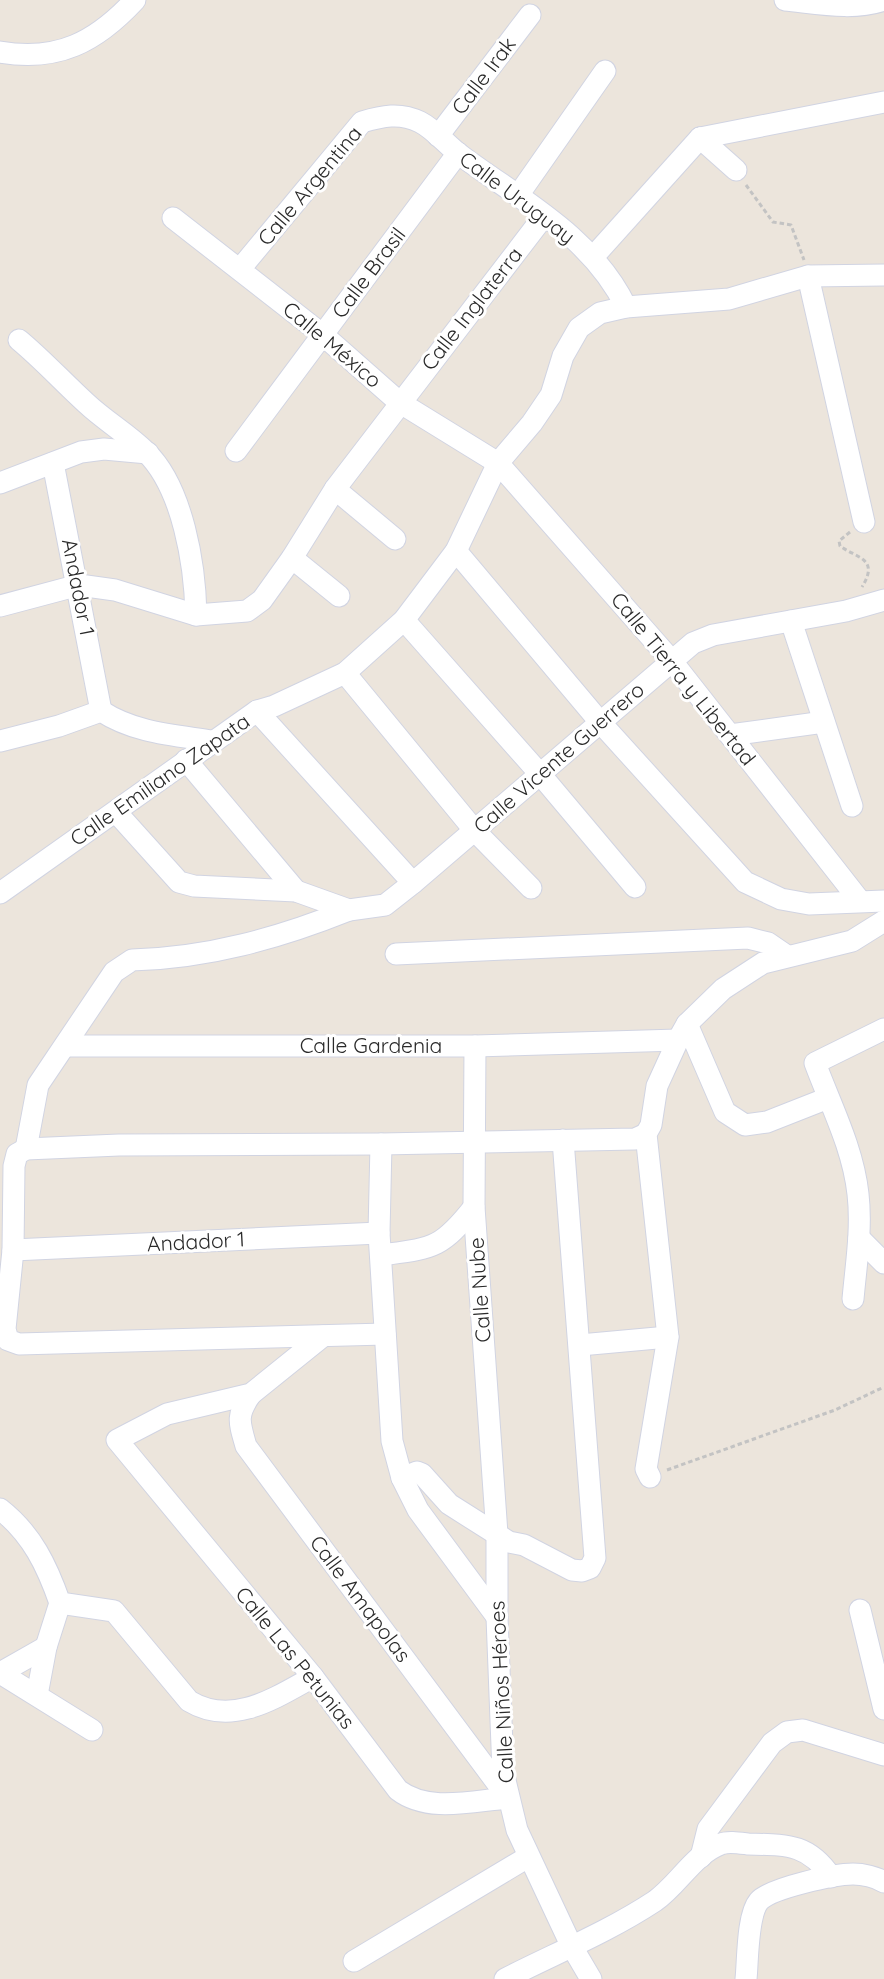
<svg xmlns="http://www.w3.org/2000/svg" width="884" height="1979" font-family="Quicksand,sans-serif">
<rect width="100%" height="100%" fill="#ece5dc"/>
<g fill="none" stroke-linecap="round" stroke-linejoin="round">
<defs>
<g id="minor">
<path d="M785,0C816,3 854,11 884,0"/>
<path d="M0,52C58,62 96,42 135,0"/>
<polyline points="438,136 530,15"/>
<polyline points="700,138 884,102"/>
<polyline points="700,138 736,170"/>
<polyline points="519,194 605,71"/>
<polyline points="173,218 323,335 399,402 498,463 671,660 860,901"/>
<polyline points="594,256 700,138"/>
<path d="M240,269L362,122C382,116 400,112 420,122C434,129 446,144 459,154C519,199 592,236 626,307"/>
<polyline points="808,276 864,522"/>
<path d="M19,340C43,360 63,382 86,403C105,421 128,434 146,452C183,488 195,565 196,615"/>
<polyline points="236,451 458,153"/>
<polyline points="53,463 101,711"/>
<polyline points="0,483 81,452 104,449 148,453"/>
<polyline points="335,489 395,539"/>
<polyline points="456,551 600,722 745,882 781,899 809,904 884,901"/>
<polyline points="292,558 339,596"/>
<polyline points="0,606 79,585 115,590 196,615 247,611 262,600 292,558 335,489 544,216"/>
<polyline points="404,620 540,774 635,887"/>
<polyline points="791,621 852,806"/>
<polyline points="345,673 475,831 531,888"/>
<polyline points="257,711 413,883"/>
<polyline points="730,735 824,722"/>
<path d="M0,741L59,726L101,711C135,733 173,735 212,741"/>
<polyline points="186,760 296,891"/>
<polyline points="116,812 179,882 194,886 296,891 349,910 385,905 413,883 693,643 713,635 846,611 884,600"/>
<polyline points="0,893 257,711 274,706 345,673 404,620 456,551 498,463 532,423 551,395 563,356 579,328 600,313 626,307 729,299 808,276 884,275"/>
<polyline points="396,954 748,938 768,943 787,956"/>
<polyline points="687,1024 725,1112 745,1125 767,1122 828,1098"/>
<polyline points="65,1046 475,1046 678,1040"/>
<polyline points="475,1046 474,1207 497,1534 497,1617 503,1772 517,1830 571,1945 591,1979"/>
<polyline points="381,1144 379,1233 392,1441 402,1478 418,1510 497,1617"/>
<path d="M26,1149L38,1085L114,972L132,960C208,958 279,938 349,910"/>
<polyline points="859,1238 884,1263"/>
<polyline points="13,1250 379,1233"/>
<path d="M381,1255C433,1248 441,1249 474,1207"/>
<path d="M853,1299C856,1265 862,1229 858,1194C853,1148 831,1106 815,1063L884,1029"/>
<polyline points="385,1334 19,1344 8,1340 5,1329 13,1250 14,1166 17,1154 26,1149 119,1145 381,1144 635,1139 646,1134"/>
<path d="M323,1336L251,1394L167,1414L117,1440L313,1677L398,1790C428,1813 472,1801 508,1798"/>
<polyline points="580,1345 668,1337"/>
<path d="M251,1394C236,1415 239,1422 246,1446L506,1795"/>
<polyline points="650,1477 646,1469 668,1337 646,1134 651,1125 657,1086 678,1040 687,1024 723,989 763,963 852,941 884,921"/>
<polyline points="402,1478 417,1472 422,1474 449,1504 509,1542 524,1545 572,1570 582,1571 590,1568 595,1558 563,1140"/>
<path d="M0,1509C32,1534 47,1566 60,1603L114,1611L189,1701C232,1727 275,1698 313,1677"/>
<polyline points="860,1610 884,1709"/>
<polyline points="0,1673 92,1730"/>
<polyline points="0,1673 46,1647"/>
<polyline points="37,1695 46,1647 60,1603"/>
<polyline points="701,1857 708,1829 772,1743 787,1732 803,1730 884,1755"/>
<polyline points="354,1961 528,1857"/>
<path d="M505,1979C556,1953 608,1932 655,1901C678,1885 694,1854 721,1844C728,1841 740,1843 748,1844C786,1845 808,1843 831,1877"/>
<path d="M746,1979C748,1961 747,1915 759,1901C771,1888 835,1874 853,1874C863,1874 876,1877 884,1882"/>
</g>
</defs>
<!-- minor casing -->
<use href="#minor" stroke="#d1d4e2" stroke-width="23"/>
<!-- path -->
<g stroke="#c3c3c3" stroke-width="3" stroke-dasharray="4.5 3" stroke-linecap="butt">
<polyline points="746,185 773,222 791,225 804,260"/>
<path d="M850,532L839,541L840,546C856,558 880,558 862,587"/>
<polyline points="667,1470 835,1410 884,1387"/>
</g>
<!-- minor -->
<use href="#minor" stroke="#fff" stroke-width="21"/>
</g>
<g text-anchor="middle" stroke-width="6" stroke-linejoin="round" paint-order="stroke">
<!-- street labels -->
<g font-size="21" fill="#2a2a2a" stroke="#fff">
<text transform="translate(484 76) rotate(-53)" y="7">Calle Irak</text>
<text transform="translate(310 186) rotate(-50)" y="7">Calle Argentina</text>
<text transform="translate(517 198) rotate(37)" y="7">Calle Uruguay</text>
<text transform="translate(369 273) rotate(-53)" y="7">Calle Brasil</text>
<text transform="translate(472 309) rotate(-52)" y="7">Calle Inglaterra</text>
<text transform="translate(332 345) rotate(40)" y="7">Calle México</text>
<text transform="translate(78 587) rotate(79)" y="7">Andador 1</text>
<text transform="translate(683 679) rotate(51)" y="7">Calle Tierra y Libertad</text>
<text transform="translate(559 758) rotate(-41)" y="7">Calle Vicente Guerrero</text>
<text transform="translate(160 780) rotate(-35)" y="7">Calle Emiliano Zapata</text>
<text x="371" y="1053">Calle Gardenia</text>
<text transform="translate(196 1242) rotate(-3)" y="7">Andador 1</text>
<text transform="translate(480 1290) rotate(-94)" y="7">Calle Nube</text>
<text transform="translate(360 1599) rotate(53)" y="7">Calle Amapolas</text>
<text transform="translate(295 1658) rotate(51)" y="7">Calle Las Petunias</text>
<text transform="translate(502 1692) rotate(-93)" y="7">Calle Niños Héroes</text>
</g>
</g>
</svg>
